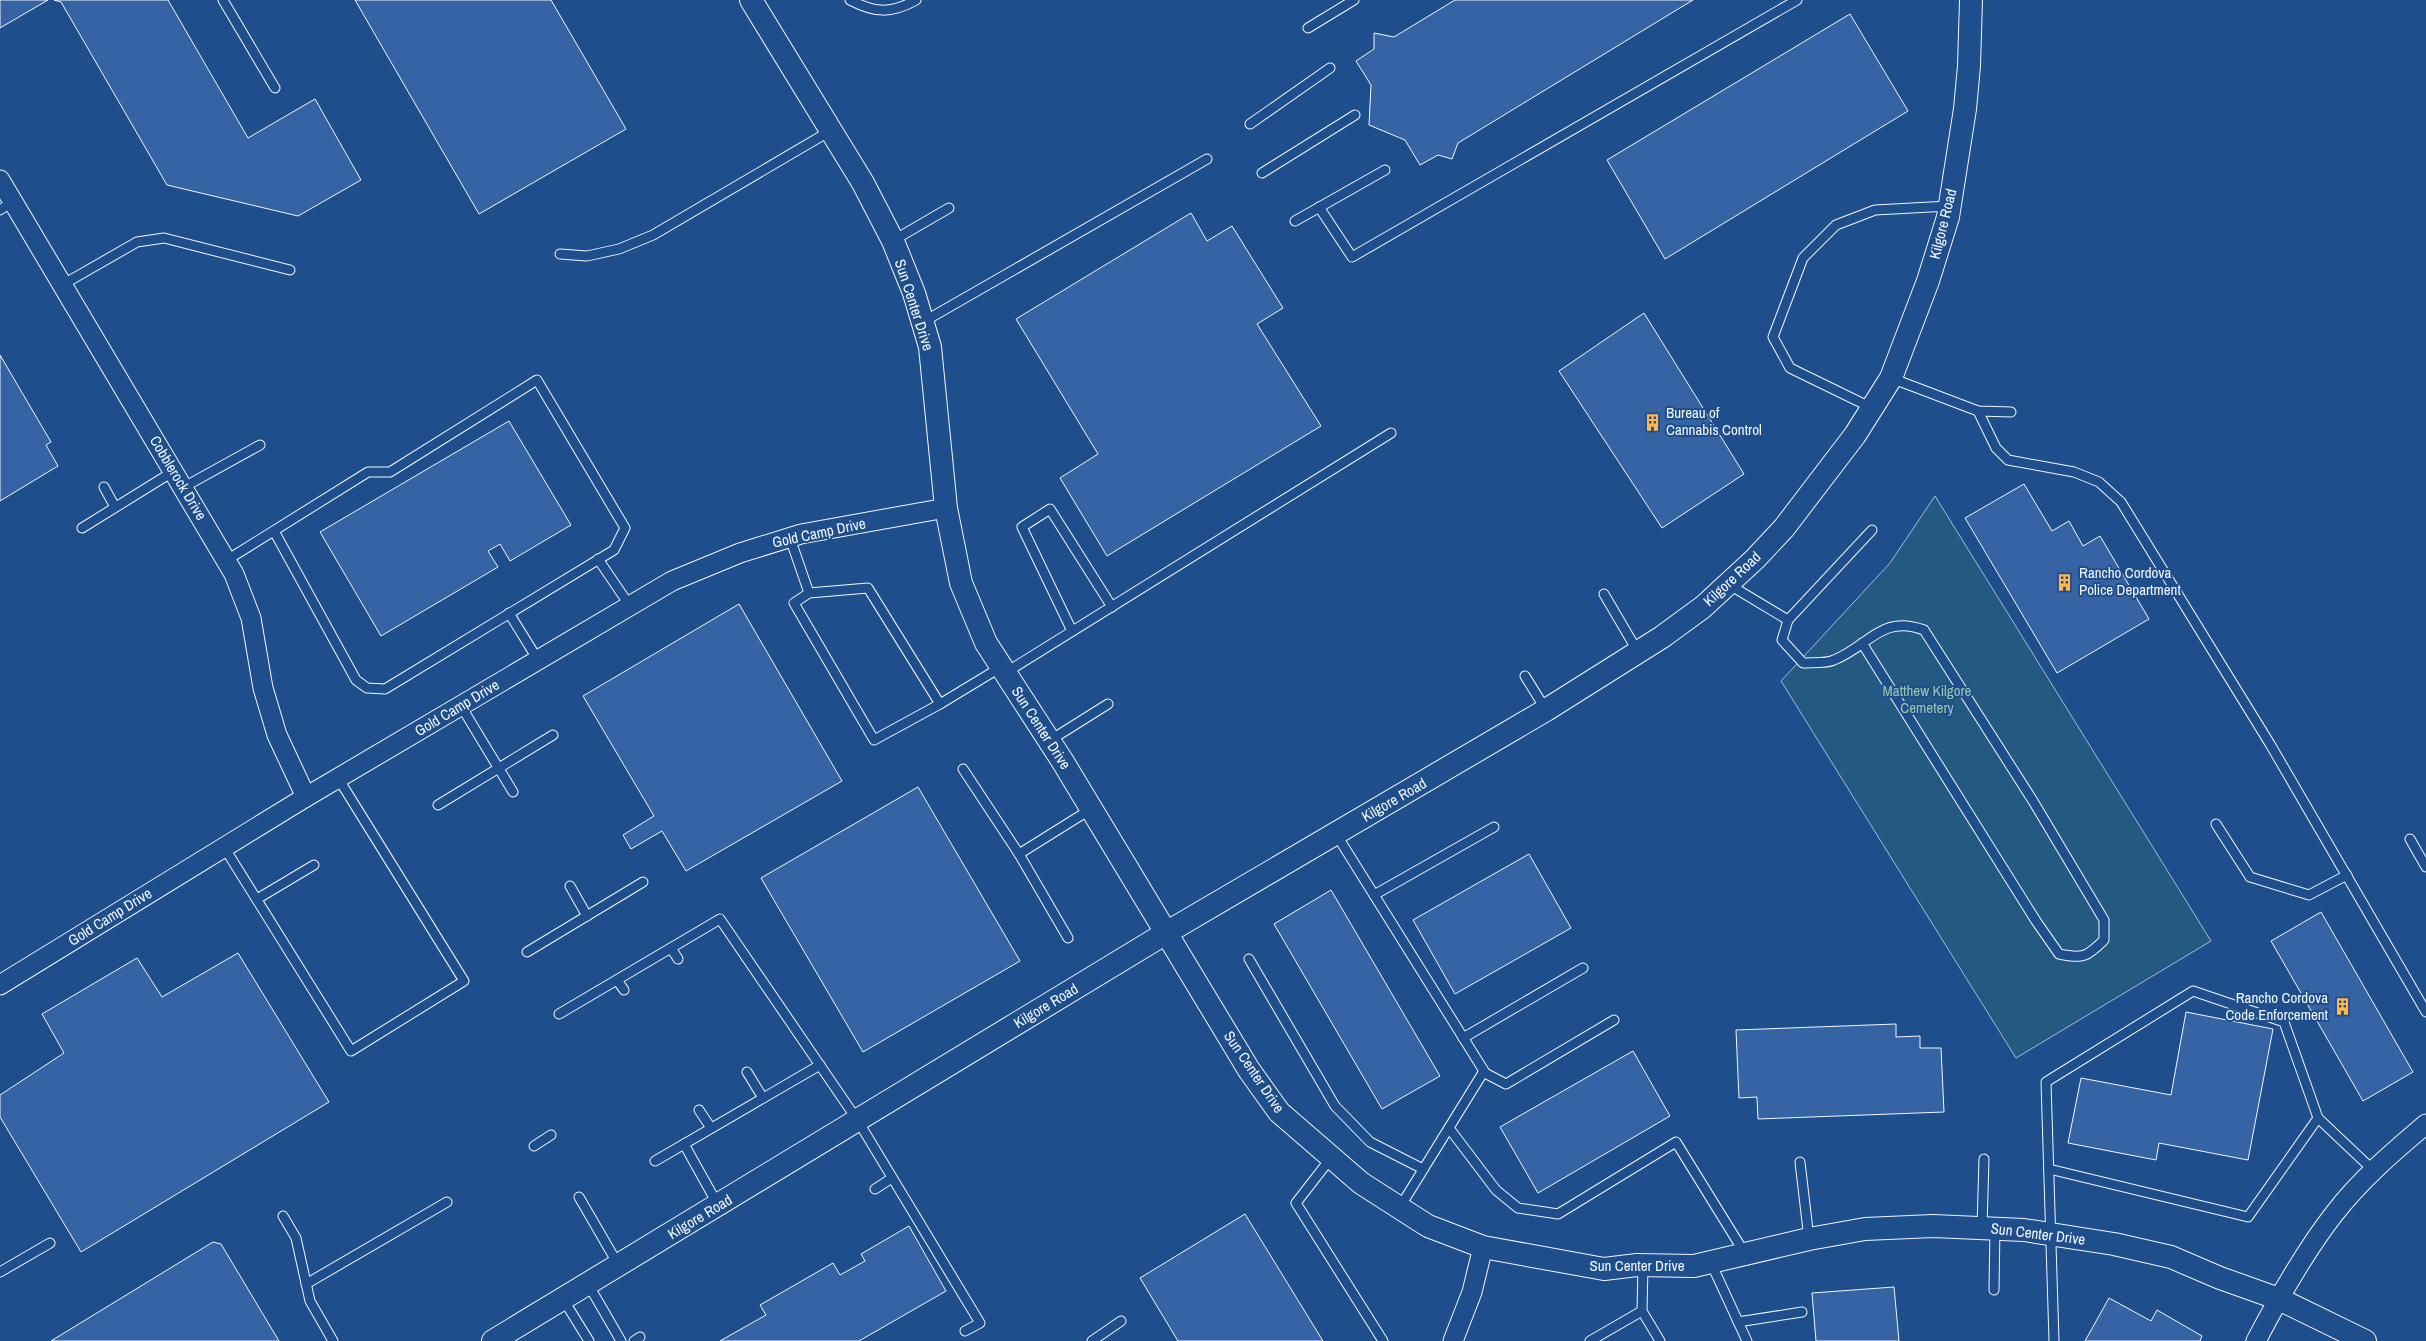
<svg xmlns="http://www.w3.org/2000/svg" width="2426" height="1341" font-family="'Archivo Narrow',sans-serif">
<rect width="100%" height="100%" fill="#1f4e8c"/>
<!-- green -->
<polygon fill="#245a82" stroke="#a8bbd7" points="1935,496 2211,941 2016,1058 1781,681 1890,563"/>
<!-- building -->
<g fill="#3563a3" stroke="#f2f6ff">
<polygon points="0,0 48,0 0,28"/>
<polygon points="54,0 168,0 248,138 315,99 361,180 298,216 167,185 61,2"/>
<polygon points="355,0 551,0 626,129 479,214"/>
<polygon points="1455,0 1693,0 1458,143 1452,159 1438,155 1420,165 1405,140 1369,125 1371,85 1356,61 1374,49 1374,33 1394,37"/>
<polygon points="1850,14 1908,111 1665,259 1607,160"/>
<polygon points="1191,213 1207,241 1232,226 1283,308 1257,324 1321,426 1107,556 1060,478 1098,454 1016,319"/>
<polygon points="1644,313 1744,474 1662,528 1559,371"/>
<polygon points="0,355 51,442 46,445 58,466 0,501"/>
<polygon points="509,421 571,525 510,561 500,544 488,551 498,567 381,636 320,532"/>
<polygon points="2024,484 2052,531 2069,521 2083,546 2100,536 2149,619 2057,673 1965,518"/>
<polygon points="739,604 842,781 686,871 662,831 631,849 623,835 654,816 583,696"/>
<polygon points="918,787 1020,961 863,1052 761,878"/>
<polygon points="1529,854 1571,928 1455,994 1413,920"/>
<polygon points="1331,890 1440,1076 1382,1109 1274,924"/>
<polygon points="2321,912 2413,1072 2363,1101 2271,941"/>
<polygon points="238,953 329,1102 81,1252 0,1117 0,1095 64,1053 42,1014 137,958 162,997"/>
<polygon points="2186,1012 2273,1029 2248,1160 2159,1143 2156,1160 2068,1143 2081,1078 2171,1095"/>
<polygon points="1896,1024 1896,1037 1920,1036 1920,1048 1941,1048 1944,1112 1758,1119 1757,1097 1739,1098 1736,1030"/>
<polygon points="1633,1051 1670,1116 1538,1193 1500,1127"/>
<polygon points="1245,1214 1323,1341 1178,1341 1140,1278"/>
<polygon points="909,1226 946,1291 859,1341 720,1341 766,1315 760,1305 833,1263 840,1275 865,1261 861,1254"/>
<polygon points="213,1242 221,1244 279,1341 51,1341"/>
<polygon points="1894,1287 1899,1341 1816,1341 1812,1293"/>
<polygon points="2109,1298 2151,1321 2157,1310 2202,1336 2200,1341 2085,1341"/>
</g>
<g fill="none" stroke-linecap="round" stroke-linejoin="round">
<defs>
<g id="service">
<polyline points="223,0 275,88"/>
<path d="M850,0C875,13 891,14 916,0"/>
<polyline points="1308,28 1354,0"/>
<polyline points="1250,124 1330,68"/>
<polyline points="1262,173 1355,115"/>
<polyline points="1319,207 1352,257 1797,0"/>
<polyline points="0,210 12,202"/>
<polyline points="1295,221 1385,170"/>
<polyline points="894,240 949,208"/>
<polyline points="560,254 587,256 619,249 653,235 830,131"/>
<polyline points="62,285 137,242 164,238 290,270"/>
<polyline points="923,322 1207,159"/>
<polyline points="1891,378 1978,411 2011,412"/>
<polyline points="1872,408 1790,368 1773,337 1803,258 1836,225 1875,210 1949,206"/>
<polyline points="1978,411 1996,448 2008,460 2074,472 2099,482 2121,502 2270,744 2426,1012"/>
<polyline points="104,487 115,507"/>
<polyline points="184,487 260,445"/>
<polyline points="82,528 174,471"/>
<polyline points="790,538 809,593 868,588 940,704 1001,667"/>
<polyline points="598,559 630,606"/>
<polyline points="227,560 368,472 390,472 537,380 625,528 614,550 385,689 367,688 356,680 274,531"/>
<polyline points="1728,584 1788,620 1872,530"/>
<polyline points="809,593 794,603 874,740 940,704"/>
<polyline points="1604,594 1638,652"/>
<polyline points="509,613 538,660"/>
<path d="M1788,620L1782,640L1803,663C1812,662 1826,664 1834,660C1869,646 1882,614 1924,630L2033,801L2104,920V940C2087,957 2083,959 2059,954L2036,921L1862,643"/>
<polyline points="1072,631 1022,527 1050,509 1112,607"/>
<polyline points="1005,673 1391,433"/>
<polyline points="1525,676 1546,710"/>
<polyline points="461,706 513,792"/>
<polyline points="1049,741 1108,704"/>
<polyline points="963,769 1019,854"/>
<polyline points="438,805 553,735"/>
<polyline points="2216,824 2250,877 2309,895 2347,875"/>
<polyline points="1336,834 1484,1071 1400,1207"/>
<polyline points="2410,839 2426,867"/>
<polyline points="224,847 351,1051 464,981 338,778"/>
<polyline points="570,886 587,916"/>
<polyline points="1374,895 1494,827"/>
<polyline points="257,899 314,865"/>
<polyline points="1068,938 1019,854 1091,809"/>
<polyline points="671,948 678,959"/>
<polyline points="527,952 643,882"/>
<polyline points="1249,959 1335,1106 1370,1142 1423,1169"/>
<polyline points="617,980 624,990"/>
<polyline points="559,1014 720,919 858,1121 980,1323 965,1331"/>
<polyline points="1463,1038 1583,968"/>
<polyline points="747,1072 763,1098"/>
<polyline points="1483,1072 1506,1084 1614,1020"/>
<polyline points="699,1110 711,1128"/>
<polyline points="1449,1128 1496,1190 1518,1208 1558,1214 1676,1142 1744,1252"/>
<polyline points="684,1144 718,1205"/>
<polyline points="534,1146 551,1135"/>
<polyline points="1331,1158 1296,1203 1383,1341"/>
<polyline points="655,1161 820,1065"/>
<polyline points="1800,1162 1809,1239"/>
<polyline points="2049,1169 2248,1217 2318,1118"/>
<polyline points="875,1189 892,1178"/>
<polyline points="579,1197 619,1266"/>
<polyline points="283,1216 296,1238 310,1301 333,1341"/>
<polyline points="1982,1227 1984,1159"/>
<polyline points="1711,1263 1747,1341"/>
<polyline points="1643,1266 1642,1311 1660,1341"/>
<polyline points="0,1272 50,1243"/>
<polyline points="306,1284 447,1202"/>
<polyline points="588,1284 621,1341"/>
<polyline points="1994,1290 1995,1228"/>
<polyline points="563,1299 589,1341"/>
<polyline points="1738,1322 1802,1312"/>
<polyline points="634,1341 640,1337"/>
<polyline points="1092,1341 1121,1321"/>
<polyline points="1590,1341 1642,1311"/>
<polyline points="2054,1341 2046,1082 2193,991 2284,1022 2318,1118 2373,1170"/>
</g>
<g id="minor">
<polyline points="0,180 234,574 251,618 263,688 277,735 306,797"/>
<polyline points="0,985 306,797 672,581 740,553 801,534 946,508"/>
<polyline points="1453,1341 1472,1292 1483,1247"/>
<path d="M2256,1341C2278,1299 2305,1251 2334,1214C2360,1180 2393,1152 2426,1124"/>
</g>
<g id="tertiary">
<polyline points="751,0 863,183 893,241 914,293 930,347 946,508 961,583 986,643 1063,762 1249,1070 1279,1112 1361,1183 1428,1226 1483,1247 1604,1269 1637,1265 1694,1266 1809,1239 1865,1229 1933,1226 2024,1230 2114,1244 2171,1257 2220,1278 2279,1299 2365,1341"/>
<polyline points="493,1341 1166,933 1546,710 1662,637 1703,607 1755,559 1784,528 1855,435 1891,378 1928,281 1948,217 1965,109 1969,66 1971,0"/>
</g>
</defs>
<!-- service casing -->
<use href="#service" stroke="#f2f6ff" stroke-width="11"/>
<!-- minor casing -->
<use href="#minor" stroke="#f2f6ff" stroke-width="21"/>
<!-- tertiary casing -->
<use href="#tertiary" stroke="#f2f6ff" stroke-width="24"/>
<!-- service -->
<use href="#service" stroke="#1f4e8c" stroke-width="9"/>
<!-- minor -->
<use href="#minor" stroke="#1f4e8c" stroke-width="19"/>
<!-- tertiary -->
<use href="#tertiary" stroke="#1f4e8c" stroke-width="22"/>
</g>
<!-- icons -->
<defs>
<symbol id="building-bare" viewBox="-9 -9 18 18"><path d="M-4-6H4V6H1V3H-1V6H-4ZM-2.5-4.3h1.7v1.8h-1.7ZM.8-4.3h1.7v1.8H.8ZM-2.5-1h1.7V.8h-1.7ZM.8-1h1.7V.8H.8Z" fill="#ffb74d" stroke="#1f4e8c" stroke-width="2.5" paint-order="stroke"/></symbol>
</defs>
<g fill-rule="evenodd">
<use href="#building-bare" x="1640" y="410" width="25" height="25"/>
<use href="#building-bare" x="2052" y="570" width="25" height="25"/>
<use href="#building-bare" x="2330" y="994" width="25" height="25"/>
</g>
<g text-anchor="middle" stroke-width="4" stroke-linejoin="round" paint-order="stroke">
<!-- street labels -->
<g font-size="15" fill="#f2f6ff" stroke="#1f4e8c">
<text transform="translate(1943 224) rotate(-76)" y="5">Kilgore Road</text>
<text transform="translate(914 305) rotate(72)" y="5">Sun Center Drive</text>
<text transform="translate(178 478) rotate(59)" y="5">Cobblerock Drive</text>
<text transform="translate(819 533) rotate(-12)" y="5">Gold Camp Drive</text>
<text transform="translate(1732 579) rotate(-43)" y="5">Kilgore Road</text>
<text transform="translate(457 708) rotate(-31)" y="5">Gold Camp Drive</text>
<text transform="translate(1041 728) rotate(57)" y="5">Sun Center Drive</text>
<text transform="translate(1394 800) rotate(-30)" y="5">Kilgore Road</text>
<text transform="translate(110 917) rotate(-32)" y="5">Gold Camp Drive</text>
<text transform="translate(1046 1006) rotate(-31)" y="5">Kilgore Road</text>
<text transform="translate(1254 1072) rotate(56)" y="5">Sun Center Drive</text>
<text transform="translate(700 1217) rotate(-31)" y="5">Kilgore Road</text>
<text transform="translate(2038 1234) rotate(7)" y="5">Sun Center Drive</text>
<text x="1637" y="1271">Sun Center Drive</text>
</g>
<!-- poi labels -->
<g font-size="15" fill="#f2f6ff" stroke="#1f4e8c" text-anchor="start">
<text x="1666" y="418">Bureau of<tspan x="1666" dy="17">Cannabis Control</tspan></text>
<text x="2079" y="578">Rancho Cordova<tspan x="2079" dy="17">Police Department</tspan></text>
<text x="2328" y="1003" text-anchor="end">Rancho Cordova<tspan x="2328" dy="17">Code Enforcement</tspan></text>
</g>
<!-- park labels -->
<g font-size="15" fill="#97c8a6" stroke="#1f4e8c">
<text x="1927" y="696">Matthew Kilgore<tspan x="1927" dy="17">Cemetery</tspan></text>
</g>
</g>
</svg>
